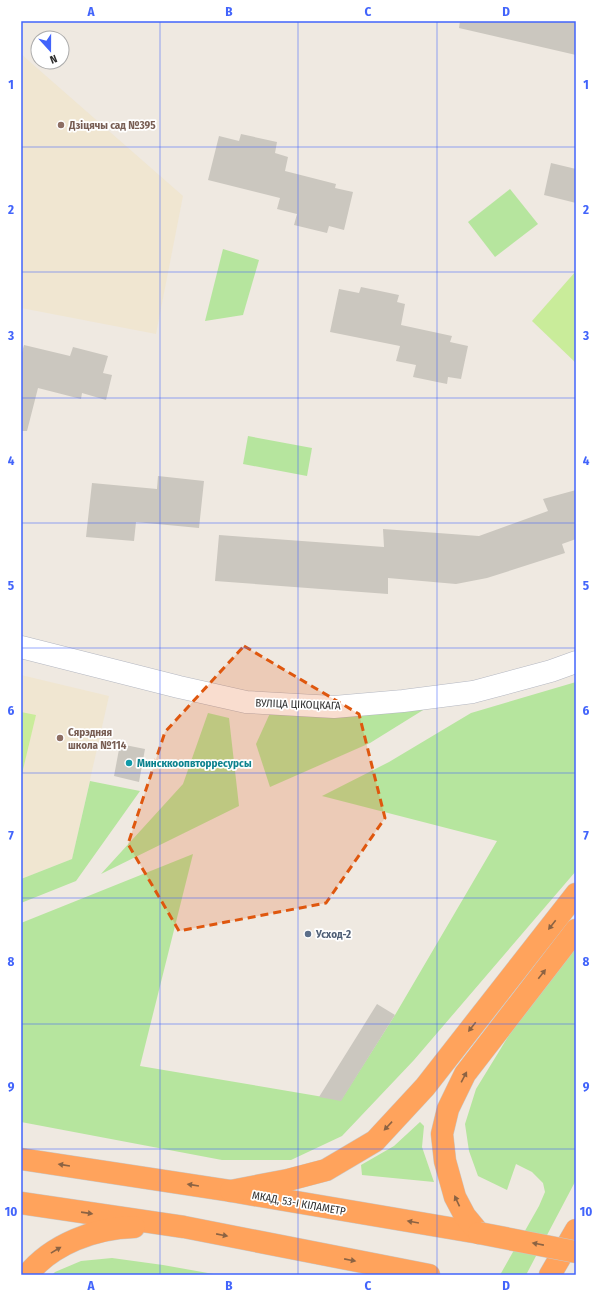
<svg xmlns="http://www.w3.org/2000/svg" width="597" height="1296" font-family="'Fira Sans Condensed',sans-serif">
<rect width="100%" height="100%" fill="#efe9e1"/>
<!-- education -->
<g fill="#f0e6d1">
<polygon points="21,54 183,196 156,334 21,308"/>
<polygon points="21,675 109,696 72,859 21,879"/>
</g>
<!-- green -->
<g fill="#b6e59e">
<polygon points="510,189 538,224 495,257 468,222"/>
<polygon points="223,249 259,260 243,315 205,321"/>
<polygon points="248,436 312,448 307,476 243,464"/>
<polygon points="576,682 576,871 414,1060 342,1136 291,1160 222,1160 21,1122 21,923 193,854 140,1066 341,1100 395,1015 497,841 322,796 389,762 471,713"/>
<polygon points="428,707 370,743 270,787 256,744 271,711"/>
<polygon points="208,713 229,718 239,806 101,874 183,784"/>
<polygon points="90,781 140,791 76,881 21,903 21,879 72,859"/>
<polygon points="576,947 576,1180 526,1275 500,1275 539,1206 545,1192 543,1183 532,1172 516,1164 507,1190 478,1176 469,1151 465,1124 476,1089 514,1027"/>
<polygon points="420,1122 424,1126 422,1147 434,1182 362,1175 361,1165 394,1146"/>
<polygon points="112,1258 163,1265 219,1275 52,1275 55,1272 81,1261"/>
</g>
<!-- pitch -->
<g fill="#c9ec9a">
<polygon points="576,271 576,363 532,321"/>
<polygon points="21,712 36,715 21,778"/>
</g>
<!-- building -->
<g fill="#cbc7bf">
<polygon points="460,21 576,21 576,55 459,28"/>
<polygon points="241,134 277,142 275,153 288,157 285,171 336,184 335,188 353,192 344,230 329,226 327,233 294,225 297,214 277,209 280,198 208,180 219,136 239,141"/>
<polygon points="551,163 576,169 576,203 544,195"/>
<polygon points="361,287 399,295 397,302 405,304 401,325 452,336 450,342 468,346 461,379 448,377 447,384 413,377 416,365 396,361 400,346 330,332 339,289 359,293"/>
<polygon points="24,345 70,356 73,347 108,356 103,373 112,375 106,400 82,393 81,399 38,388 27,431 21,431 21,356"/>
<polygon points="158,476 204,481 199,528 136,522 134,541 86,537 92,483 157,489"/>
<polygon points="576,490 576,539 562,544 565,553 487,578 456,584 388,578 388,594 215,581 219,535 384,547 383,529 479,536 548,511 543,499"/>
<polygon points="120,744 145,749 139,782 114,776"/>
<polygon points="377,1004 395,1015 341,1101 319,1097"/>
</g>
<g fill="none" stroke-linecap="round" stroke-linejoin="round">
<defs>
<polyline id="minor" points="21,647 179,687 246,702 334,707 403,701 473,692 551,671 576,662"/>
<g id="highway">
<polyline points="21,1159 231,1191 479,1233"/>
<polyline points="231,1191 288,1180 326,1170 375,1141 425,1087 576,894"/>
<polyline points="21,1203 184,1227 429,1275"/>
<polyline points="479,1233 465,1216 455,1197 445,1161 442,1134 448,1109 465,1074 576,930"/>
<path d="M27,1275C52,1244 95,1228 134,1227"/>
<polyline points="550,1275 576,1230"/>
</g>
</defs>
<!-- minor casing -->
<use href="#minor" stroke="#b4b7c1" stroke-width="23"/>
<!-- highway casing -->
<use href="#highway" stroke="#c9c9c9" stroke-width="23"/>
<!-- minor -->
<use href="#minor" stroke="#fff" stroke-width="22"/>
<!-- highway -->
<use href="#highway" stroke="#ffa35c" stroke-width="22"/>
<defs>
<polyline id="highway-bridge" points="479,1233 576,1252"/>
</defs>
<!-- highway-bridge casing -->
<use href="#highway-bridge" stroke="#c9c9c9" stroke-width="23" stroke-linecap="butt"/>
<!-- highway-bridge -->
<use href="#highway-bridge" stroke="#ffa35c" stroke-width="22"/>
</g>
<!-- one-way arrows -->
<defs><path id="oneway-solid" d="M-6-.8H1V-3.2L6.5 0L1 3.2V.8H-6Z"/></defs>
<g fill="#8c6343">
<use href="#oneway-solid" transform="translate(552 925) rotate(128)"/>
<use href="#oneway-solid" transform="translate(542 974) rotate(-52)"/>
<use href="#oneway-solid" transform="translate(472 1027) rotate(128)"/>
<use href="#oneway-solid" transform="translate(464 1077) rotate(-62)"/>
<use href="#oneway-solid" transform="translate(388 1126) rotate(133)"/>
<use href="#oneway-solid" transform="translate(64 1165) rotate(-171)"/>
<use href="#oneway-solid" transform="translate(193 1185) rotate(-171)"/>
<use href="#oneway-solid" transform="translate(457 1201) rotate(-115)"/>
<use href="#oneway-solid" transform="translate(87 1213) rotate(8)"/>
<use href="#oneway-solid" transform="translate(413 1222) rotate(-170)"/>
<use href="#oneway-solid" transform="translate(222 1235) rotate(11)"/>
<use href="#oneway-solid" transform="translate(538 1244) rotate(-169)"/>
<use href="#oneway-solid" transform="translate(56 1250) rotate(-31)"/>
<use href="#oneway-solid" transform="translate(350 1260) rotate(11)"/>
</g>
<!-- marked area -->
<path fill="#df570e" fill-opacity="0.2" stroke="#df570e" stroke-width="3" stroke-dasharray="8 5" stroke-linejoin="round" d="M244,646L359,714L385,818L326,903L179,931L128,844L165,732Z"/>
<!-- grid -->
<path fill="none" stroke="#4264fb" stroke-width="1" stroke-opacity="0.55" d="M160,21V1275M298,21V1275M437,21V1275M21,147H576M21,272H576M21,398H576M21,523H576M21,648H576M21,773H576M21,898H576M21,1024H576M21,1149H576"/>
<!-- markers -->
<g fill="#8d6e63" stroke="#fff" stroke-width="1.5">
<circle cx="61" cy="125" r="4"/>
<circle cx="60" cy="738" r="4"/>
</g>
<circle fill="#0f9aa8" stroke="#fff" stroke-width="1.5" cx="129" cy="763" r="4"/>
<circle fill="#5c6f8a" stroke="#fff" stroke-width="1.5" cx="308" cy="934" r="4"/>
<g text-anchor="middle" stroke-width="3.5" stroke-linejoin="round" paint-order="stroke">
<!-- education labels -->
<g font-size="11" font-weight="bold" fill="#785e54" stroke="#fff" text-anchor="start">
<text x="69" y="129">Дзіцячы сад №395</text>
<text x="68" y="736">Сярэдняя<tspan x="68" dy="13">школа №114</tspan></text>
</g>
<!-- street labels -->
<g font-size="11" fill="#2e2e2e" stroke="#fff">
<text transform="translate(298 704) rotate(2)" y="4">ВУЛІЦА ЦІКОЦКАГА</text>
<text transform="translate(299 1203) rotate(10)" y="4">МКАД, 53-І КІЛАМЕТР</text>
</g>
<!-- culture labels -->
<g font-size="11" font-weight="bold" fill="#0d838f" stroke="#fff" text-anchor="start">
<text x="137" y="767">Минсккоопвторресурсы</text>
</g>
<!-- service labels -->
<g font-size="11" font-weight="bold" fill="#4e5e75" stroke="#fff" text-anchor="start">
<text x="316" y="938">Усход-2</text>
</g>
</g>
<!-- border -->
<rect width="597" height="1296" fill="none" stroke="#ffffff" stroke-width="44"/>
<!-- north arrow -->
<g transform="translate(50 50) rotate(159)"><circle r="19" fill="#ffffff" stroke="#ababab"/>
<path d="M0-3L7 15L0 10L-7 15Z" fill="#4264fb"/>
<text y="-6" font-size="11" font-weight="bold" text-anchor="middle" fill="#2e2e2e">N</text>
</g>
<rect x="22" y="22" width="553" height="1252" fill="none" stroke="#4264fb" stroke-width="1.5"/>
<g font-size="13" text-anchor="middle" font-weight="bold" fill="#4264fb">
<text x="91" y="16">A</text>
<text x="229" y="16">B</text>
<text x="368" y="16">C</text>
<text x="506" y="16">D</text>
<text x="11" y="89">1</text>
<text x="586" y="89">1</text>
<text x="11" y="214">2</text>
<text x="586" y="214">2</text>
<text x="11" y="340">3</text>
<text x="586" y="340">3</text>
<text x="11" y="465">4</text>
<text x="586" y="465">4</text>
<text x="11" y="590">5</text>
<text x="586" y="590">5</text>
<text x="11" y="715">6</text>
<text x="586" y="715">6</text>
<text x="11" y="840">7</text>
<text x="586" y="840">7</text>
<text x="11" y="966">8</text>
<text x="586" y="966">8</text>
<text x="11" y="1091">9</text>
<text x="586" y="1091">9</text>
<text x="11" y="1216">10</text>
<text x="586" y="1216">10</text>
<text x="91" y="1290">A</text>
<text x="229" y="1290">B</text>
<text x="368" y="1290">C</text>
<text x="506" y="1290">D</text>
</g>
</svg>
